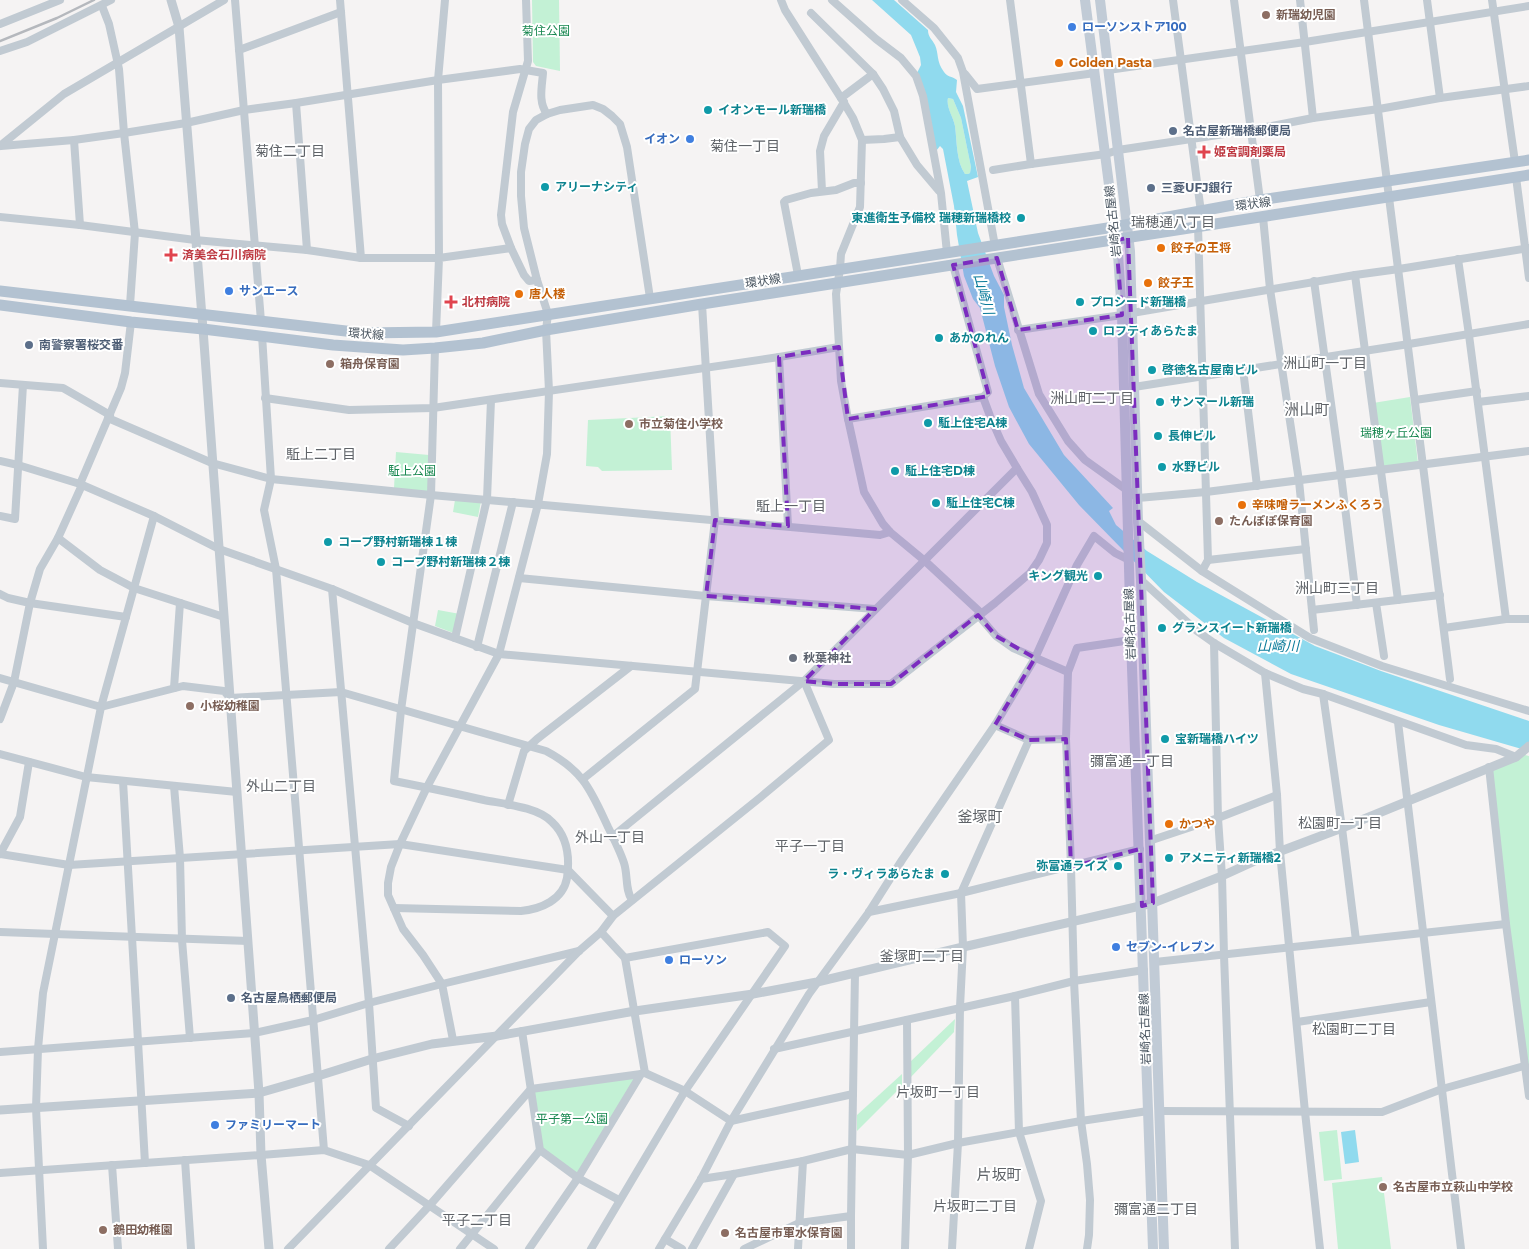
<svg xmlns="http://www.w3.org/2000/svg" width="1529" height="1249" font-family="Montserrat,'Noto Sans JP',sans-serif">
<rect width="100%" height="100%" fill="#f5f3f3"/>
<!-- green -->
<g fill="#c3f1d5">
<polygon points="532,0 559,0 560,71 536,66 533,62"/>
<path d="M948,98L953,99L961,118L971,167L970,173L968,174H965C956,161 957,141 955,126C953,116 946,108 948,98Z"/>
<polygon points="1410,397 1418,463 1381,468 1373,403"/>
<polygon points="670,416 672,470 602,471 598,467 586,466 588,420"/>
<polygon points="396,452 429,455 428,492 394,488"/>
<polygon points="455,500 481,501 478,517 453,512"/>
<polygon points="438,610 460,614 456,634 435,626"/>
<polygon points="1521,754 1529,756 1529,1068 1524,1066 1489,767"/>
<polygon points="955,1019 954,1032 909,1079 909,1063"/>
<polygon points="638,1074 578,1175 541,1148 533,1090"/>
<polygon points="902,1074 902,1086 857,1131 857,1115"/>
<polygon points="1337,1130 1342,1179 1324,1181 1319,1132"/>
<polygon points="1382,1177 1391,1249 1338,1249 1332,1183"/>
</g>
<!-- water -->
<g fill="#90daee" fill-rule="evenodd">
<path d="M872,0H894L928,30C928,37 932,39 935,45C939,54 936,61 944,72C947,77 952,76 957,80L956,92L963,106L978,177L967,181L978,233L994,276L1004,295V307L1012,345L1024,388L1064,455L1113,508L1109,511L1116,525L1147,551L1197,582L1315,646L1381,671L1529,721V751L1439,725L1291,674L1224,638L1164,592L1079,505L1029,444L1009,407L995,366L980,308L973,299L964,276L957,235L954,206L943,149L940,146L936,151L917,73L921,65L920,57L911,35ZM948,98L953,99L961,118L971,167L970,173L968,174H965C956,161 957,141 955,126C953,116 946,108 948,98Z"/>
<polygon points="1355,1130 1359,1162 1345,1164 1341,1132"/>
</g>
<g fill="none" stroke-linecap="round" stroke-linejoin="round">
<!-- minor -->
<g stroke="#c1cad2" stroke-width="8">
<polyline points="235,0 261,321"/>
<polyline points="340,0 361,258"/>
<polyline points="781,0 785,10 841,98 853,118 862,140 860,207 841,254 840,269 836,294 841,381 848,419 983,397 988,392 953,265"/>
<polyline points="832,0 876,39 901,58 916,76 923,96 941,193 947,253"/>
<polyline points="902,0 934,28 958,58 963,72 995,246"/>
<polyline points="1010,0 1031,164 1106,154 1118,150 1251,130 1313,118 1379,109 1440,98 1529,86"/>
<polyline points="1173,0 1201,212"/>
<polyline points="1234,0 1260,200"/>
<polyline points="1300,0 1313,118"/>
<polyline points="1364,0 1450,679"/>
<polyline points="1427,0 1440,98"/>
<polyline points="1492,0 1515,162"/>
<polyline points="102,6 109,24 119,69 124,133 135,233 130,305"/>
<polyline points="811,13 873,74 883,89 894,111 900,137 917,165 939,191"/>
<polyline points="0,24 60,0"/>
<polyline points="239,50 341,12"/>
<polyline points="0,51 27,42 111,0"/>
<polyline points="1108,70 1305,42 1529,6"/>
<polyline points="965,74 977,89 1095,73"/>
<polyline points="841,98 873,74"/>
<polyline points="296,103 307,250"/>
<polyline points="74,140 80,225"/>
<polyline points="862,140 884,139 900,137"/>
<polyline points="0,146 64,94 224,0"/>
<path d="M1,146L74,140L124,133L186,123L244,110L296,103L438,80L520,69L543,73C542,87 538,102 547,114"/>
<polyline points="993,170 1031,164"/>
<polyline points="1516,177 1529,278"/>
<polyline points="822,191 820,151 824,136 844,102"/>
<polyline points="0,217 80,225 195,240 307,250 361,258 439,258 438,80 445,0"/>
<polyline points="1263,217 1270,289 1299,481 1314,630"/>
<polyline points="1198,226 1208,560 1202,571"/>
<polyline points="511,248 524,275 529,281 537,280"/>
<polyline points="997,258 1039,394 1068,441 1085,460 1138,498 1206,492 1529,451"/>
<polyline points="1458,259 1469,335 1506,619"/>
<polyline points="798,275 784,202 786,200 811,193 836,190 854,183 861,183"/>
<polyline points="1355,275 1398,600"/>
<polyline points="1314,281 1341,475 1357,605"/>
<polyline points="1132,313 1355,275 1399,269 1529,248"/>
<polyline points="1018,330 1122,315"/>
<polyline points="436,332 439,258 511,248 502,224 501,215 513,112 528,61 526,0"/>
<polyline points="262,335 271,479 264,510 276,569 324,1150"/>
<polyline points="779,357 788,526"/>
<polyline points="1243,369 1257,486"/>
<polyline points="0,383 63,388 110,415"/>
<polyline points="1134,387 1409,344 1529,324"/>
<polyline points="265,398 349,410 433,408 779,357 839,347"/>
<polyline points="1415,400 1477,391"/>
<polyline points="1478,402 1529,396"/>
<polyline points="108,418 212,463 271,479 431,495 880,535 890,532"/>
<polyline points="848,419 864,492 883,524 890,532 925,561 981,613"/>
<polyline points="0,461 18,465 80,484 154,516 219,549 332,589 413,623 499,654 834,684 891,684 995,603 1030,573 1039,560 1047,543 1047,525 1032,492 1017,468"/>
<polyline points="80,484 121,388 125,373 131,322"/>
<polyline points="0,516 15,519 23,385"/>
<polyline points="1138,521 1202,571 1310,638 1382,666 1529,711"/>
<polyline points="58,538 100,570 134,588 224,617"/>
<polyline points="1208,560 1306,549"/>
<polyline points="519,578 706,596 875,609"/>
<polyline points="1141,580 1197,631 1214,643 1265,673 1303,689 1323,694 1466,745 1496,749 1516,757"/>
<polyline points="332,589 369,1003 376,1108 409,1126"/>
<polyline points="0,594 8,598 30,603 126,617"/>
<polyline points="1376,603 1384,656"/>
<polyline points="1312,610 1440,595"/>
<polyline points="978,615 996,636 1013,648 1068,672 1077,648 1131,640"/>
<polyline points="1444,628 1506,619 1529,619"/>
<polyline points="455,638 487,499 491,400"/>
<polyline points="1214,643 1218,818 1222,876 1224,955 1235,1249"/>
<polyline points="477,647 513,502"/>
<polyline points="1068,672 1066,739 1071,867 1074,981 1081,1121 1087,1164 1090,1200 1089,1235 1087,1249"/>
<polyline points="1265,673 1277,795 1280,852 1305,1112 1320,1249"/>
<path d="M0,678L101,707L183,686L224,691L230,698L341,692L546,751C584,771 591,791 608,827C614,839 620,851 624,863C628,875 625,890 632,900"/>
<polyline points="174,688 180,603"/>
<polyline points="1323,694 1342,828 1356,940"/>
<polyline points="0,719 14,682 30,603 40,569 58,538 82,485"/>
<polyline points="1398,722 1461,1249"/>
<polyline points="1029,740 1066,739"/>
<polyline points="0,754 86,777 237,792"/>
<polyline points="1489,767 1506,924 1529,1096"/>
<polyline points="583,779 695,689 715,520 702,304"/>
<polyline points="123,781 145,1163"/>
<polyline points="174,786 180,858 182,940 190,1038"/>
<polyline points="508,805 524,751 537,739 631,666"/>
<polyline points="612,837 804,681"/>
<polyline points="1149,841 1218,818 1277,795"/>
<polyline points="0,854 69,865 400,844 568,870 613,916"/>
<polyline points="0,854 20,817 29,762"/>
<path d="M394,908L521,911C541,909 563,900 567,878C570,857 568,837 552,822C538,807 504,804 484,800C454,793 424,787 394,781L401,710L431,495L435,348"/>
<polyline points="869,912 961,893 1140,849"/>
<polyline points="0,932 248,941"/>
<polyline points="601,932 625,958 645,1073"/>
<polyline points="1155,962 1506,924"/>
<polyline points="1015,996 1019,1132 1041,1201 1029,1249"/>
<polyline points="1297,1022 1431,1002"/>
<polyline points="522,1031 540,1150 578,1178 619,1200"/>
<polyline points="453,1040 442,984 423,955 403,929 388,895 388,883 391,867 400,844 427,787 499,654 538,504 547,454 549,391 546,330 548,314 537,280 524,228 521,196 521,172 525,144 529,129 536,120 547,114 560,110 593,105 603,109 612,116 620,124 627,147 650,298"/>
<polyline points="774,1049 1015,996 1074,981 1144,970"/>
<polyline points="0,1052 254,1033 313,1020 369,1003 442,984 579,951"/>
<polyline points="645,1073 685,1091 731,1121 853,1094"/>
<polyline points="1160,1111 1382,1112 1442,1089 1524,1066 1529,1068"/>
<polyline points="185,1160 191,1249"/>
<polyline points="112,1165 118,1249"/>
<polyline points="0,1173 261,1155 324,1150 369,1165 494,1249"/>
<polyline points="701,1179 734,1174 803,1161 852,1149 908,1155 958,1143 1081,1121 1148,1111"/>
<polyline points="851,1216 851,1249"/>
<polyline points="665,1239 682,1249"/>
<polyline points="43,1249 36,1108 38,1049 43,993 101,707 154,516"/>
<polyline points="288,1249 579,951 601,932 613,916 762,796 829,740 804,681 1017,468 1001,441 990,416 983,397"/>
<polyline points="389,1249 430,1205 531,1089 641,1074"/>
<polyline points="460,1249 540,1150"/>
<polyline points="529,1249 578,1178 641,1074 643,1073"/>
<polyline points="591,1249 685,1091 785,946 768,932 625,958"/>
<polyline points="659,1249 701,1179 731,1121 809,994 869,912 902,860 995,725 1035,658 1077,565 1094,536 1115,553 1129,560"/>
<polyline points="692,1249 734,1174"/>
<polyline points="744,1249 799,1223 851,1216 855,973"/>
<polyline points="798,1249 803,1161"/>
<polyline points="905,1249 908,1155 907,1020"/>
<polyline points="952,1249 958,1143 960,1007 963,947 961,893 1029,740 995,725"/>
</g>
<!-- tertiary -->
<g stroke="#c1cad2" stroke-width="9">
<polyline points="171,0 179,27 203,329 259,1093 261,1155 269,1249"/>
<polyline points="0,1110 259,1093 318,1076 372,1059 432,1044 497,1036 635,1011 753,994 817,982 963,947 1153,903 1222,876 1257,860 1342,828 1516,757 1529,746"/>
</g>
<!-- secondary -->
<g stroke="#c1cbd6" stroke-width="10">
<polyline points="1085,0 1118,254 1122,315 1131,640 1153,1249"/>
<polyline points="1100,0 1130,251 1138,521"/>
<path d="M1141,580C1149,803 1157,1026 1164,1249"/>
</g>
<!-- primary -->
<g stroke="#b3c2d1" stroke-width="11">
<polyline points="0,291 363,333 436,332 1114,227 1260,200 1529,160"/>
<polyline points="0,305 131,322 203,329 333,345 403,350 435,348 483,343 546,330 702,304 1529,175"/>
</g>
<!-- rail -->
<polyline stroke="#b5b8bd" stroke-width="2.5" points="0,41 57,18 94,0"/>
<!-- secondary-bridge -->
<polyline stroke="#c1cbd6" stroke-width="10" points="1138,521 1141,580"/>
</g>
<!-- marked area -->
<path fill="#7b2cbf" fill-opacity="0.2" stroke="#7b2cbf" stroke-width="4" stroke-dasharray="10 6" stroke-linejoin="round" d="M1128,238L1153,903L1142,906L1140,849L1071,867L1066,739L1029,740L995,725L1035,658L996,636L978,615L891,684H834L804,681L875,609L706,596L715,520L788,526L779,357L839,347L848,419L989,396L953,265L997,258L1018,330L1122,315L1116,240Z"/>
<!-- markers -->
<g fill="#8d6e63" stroke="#fff" stroke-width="2">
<circle cx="1266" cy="15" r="5"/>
<circle cx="330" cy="364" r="5"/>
<circle cx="629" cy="424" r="5"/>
<circle cx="1219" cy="521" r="5"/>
<circle cx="190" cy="706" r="5"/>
<circle cx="1383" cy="1187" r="5"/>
<circle cx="103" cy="1230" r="5"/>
<circle cx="725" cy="1233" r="5"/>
</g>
<g fill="#3f7fe0" stroke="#fff" stroke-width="2">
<circle cx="1072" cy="27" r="5"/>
<circle cx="690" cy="139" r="5"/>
<circle cx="229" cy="291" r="5"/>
<circle cx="1116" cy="947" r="5"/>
<circle cx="669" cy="960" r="5"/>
<circle cx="215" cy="1125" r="5"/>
</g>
<g fill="#e8710a" stroke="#fff" stroke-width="2">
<circle cx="1059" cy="63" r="5"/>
<circle cx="1161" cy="248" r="5"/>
<circle cx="1148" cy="283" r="5"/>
<circle cx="519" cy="294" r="5"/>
<circle cx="1242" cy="505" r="5"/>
<circle cx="1169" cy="824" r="5"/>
</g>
<g fill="#0f9aa8" stroke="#fff" stroke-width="2">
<circle cx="708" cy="110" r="5"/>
<circle cx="545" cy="187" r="5"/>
<circle cx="1021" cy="218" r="5"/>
<circle cx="1080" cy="302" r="5"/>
<circle cx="1093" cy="331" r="5"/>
<circle cx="939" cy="338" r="5"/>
<circle cx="1152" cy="370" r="5"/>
<circle cx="1160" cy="402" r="5"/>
<circle cx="928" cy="423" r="5"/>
<circle cx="1158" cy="436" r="5"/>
<circle cx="1162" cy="467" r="5"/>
<circle cx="895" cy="471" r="5"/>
<circle cx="936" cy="503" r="5"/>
<circle cx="328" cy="542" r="5"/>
<circle cx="381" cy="562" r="5"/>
<circle cx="1098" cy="576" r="5"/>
<circle cx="1162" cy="628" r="5"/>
<circle cx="1165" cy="739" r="5"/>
<circle cx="1169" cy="858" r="5"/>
<circle cx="1118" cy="866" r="5"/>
<circle cx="945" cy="874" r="5"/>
</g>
<g fill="#5c6f8a" stroke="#fff" stroke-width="2">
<circle cx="1173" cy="131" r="5"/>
<circle cx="1151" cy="188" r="5"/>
<circle cx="29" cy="345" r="5"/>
<circle cx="231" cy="998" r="5"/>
</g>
<g fill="#e0444e" stroke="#fff" stroke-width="2">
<path d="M1201.5 144.5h5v5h5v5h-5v5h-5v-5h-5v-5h5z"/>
<path d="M168.5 247.5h5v5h5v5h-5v5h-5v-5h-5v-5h5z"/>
<path d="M448.5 294.5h5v5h5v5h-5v5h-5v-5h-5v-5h5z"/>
</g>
<circle fill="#6b7280" stroke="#fff" stroke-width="2" cx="793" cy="658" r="5"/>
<g text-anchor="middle" stroke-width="4" stroke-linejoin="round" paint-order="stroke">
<!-- education labels -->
<g font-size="12" font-weight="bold" fill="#785e54" stroke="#fff" text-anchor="start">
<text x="1276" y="19">新瑞幼児園</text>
<text x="340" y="368">箱舟保育園</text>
<text x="639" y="428">市立菊住小学校</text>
<text x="1229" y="525">たんぽぽ保育園</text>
<text x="200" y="710">小桜幼稚園</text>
<text x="1393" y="1191">名古屋市立萩山中学校</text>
<text x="113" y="1234">鶴田幼稚園</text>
<text x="735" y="1237">名古屋市軍水保育園</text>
</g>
<!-- shop labels -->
<g font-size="12" font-weight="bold" fill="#366cbe" stroke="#fff" text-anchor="start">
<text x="1082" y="31">ローソンストア100</text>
<text x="680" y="143" text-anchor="end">イオン</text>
<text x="239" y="295">サンエース</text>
<text x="1126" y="951">セブン-イレブン</text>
<text x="679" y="964">ローソン</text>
<text x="225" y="1129">ファミリーマート</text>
</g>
<!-- park labels -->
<g font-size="12" fill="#17864f" stroke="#fff">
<text x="546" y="35">菊住公園</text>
<text x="1396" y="437">瑞穂ヶ丘公園</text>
<text x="412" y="475">駈上公園</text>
<text x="572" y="1123">平子第一公園</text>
</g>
<!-- food labels -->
<g font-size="12" font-weight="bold" fill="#c56008" stroke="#fff" text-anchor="start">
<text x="1069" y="67">Golden Pasta</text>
<text x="1171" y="252">餃子の王将</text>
<text x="1158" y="287">餃子王</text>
<text x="529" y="298">唐人楼</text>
<text x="1252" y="509">辛味噌ラーメンふくろう</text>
<text x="1179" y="828">かつや</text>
</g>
<!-- culture labels -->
<g font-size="12" font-weight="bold" fill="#0d838f" stroke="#fff" text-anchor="start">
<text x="718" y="114">イオンモール新瑞橋</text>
<text x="555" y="191">アリーナシティ</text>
<text x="1011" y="222" text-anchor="end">東進衛生予備校 瑞穂新瑞橋校</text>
<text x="1090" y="306">プロシード新瑞橋</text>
<text x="1103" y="335">ロフティあらたま</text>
<text x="949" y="342">あかのれん</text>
<text x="1162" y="374">啓徳名古屋南ビル</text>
<text x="1170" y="406">サンマール新瑞</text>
<text x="938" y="427">駈上住宅A棟</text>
<text x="1168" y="440">長伸ビル</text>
<text x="1172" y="471">水野ビル</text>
<text x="905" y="475">駈上住宅D棟</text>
<text x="946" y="507">駈上住宅C棟</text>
<text x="338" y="546">コープ野村新瑞棟１棟</text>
<text x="391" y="566">コープ野村新瑞棟２棟</text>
<text x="1088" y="580" text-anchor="end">キング観光</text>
<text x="1172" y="632">グランスイート新瑞橋</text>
<text x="1175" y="743">宝新瑞橋ハイツ</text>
<text x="1179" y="862">アメニティ新瑞橋2</text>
<text x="1108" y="870" text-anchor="end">弥富通ライズ</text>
<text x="935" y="878" text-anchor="end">ラ・ヴィラあらたま</text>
</g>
<!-- service labels -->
<g font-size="12" font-weight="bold" fill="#4e5e75" stroke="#fff" text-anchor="start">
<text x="1183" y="135">名古屋新瑞橋郵便局</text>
<text x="1161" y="192">三菱UFJ銀行</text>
<text x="39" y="349">南警察署桜交番</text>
<text x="241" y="1002">名古屋鳥栖郵便局</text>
</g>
<!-- health labels -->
<g font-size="12" font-weight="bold" fill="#be3a42" stroke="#fff" text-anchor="start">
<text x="1214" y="156">姫宮調剤薬局</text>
<text x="182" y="259">済美会石川病院</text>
<text x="462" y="306">北村病院</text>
</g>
<!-- street labels -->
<g font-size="12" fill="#4a5661" stroke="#fff">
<text transform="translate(1253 204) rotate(-8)" y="4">環状線</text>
<text transform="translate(1113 221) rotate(-96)" y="4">岩崎名古屋線</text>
<text transform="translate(763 281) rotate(-9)" y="4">環状線</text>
<text transform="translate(366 334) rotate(4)" y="4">環状線</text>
<text transform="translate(1130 624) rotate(-92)" y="4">岩崎名古屋線</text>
<text transform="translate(1145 1029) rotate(-92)" y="4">岩崎名古屋線</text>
</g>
<!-- worship labels -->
<g font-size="12" font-weight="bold" fill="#5b616d" stroke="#fff" text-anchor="start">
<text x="803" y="662">秋葉神社</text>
</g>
<!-- neighbourhood labels -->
<g font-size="14" fill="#5f6368" stroke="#fff">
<text x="745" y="151">菊住一丁目</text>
<text x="290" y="156">菊住二丁目</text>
<text x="1173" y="227">瑞穂通八丁目</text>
<text x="1325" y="368">洲山町一丁目</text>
<text x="1092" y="403">洲山町二丁目</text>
<text x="321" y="459">駈上二丁目</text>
<text x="791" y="511">駈上一丁目</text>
<text x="1337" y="593">洲山町三丁目</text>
<text x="1132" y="766">彌富通一丁目</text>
<text x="281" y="791">外山二丁目</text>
<text x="1340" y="828">松園町一丁目</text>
<text x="610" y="842">外山一丁目</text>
<text x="810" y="851">平子一丁目</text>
<text x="922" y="961">釜塚町二丁目</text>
<text x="1354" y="1034">松園町二丁目</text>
<text x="938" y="1097">片坂町一丁目</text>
<text x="975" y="1211">片坂町二丁目</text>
<text x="1156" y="1214">彌富通二丁目</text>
<text x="477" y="1225">平子二丁目</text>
</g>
<!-- water labels -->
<g font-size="14" font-style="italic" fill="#0c7c9b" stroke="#fff">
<text transform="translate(984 294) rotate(75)" y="5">山崎川</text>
<text x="1278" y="651">山崎川</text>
</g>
<!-- quarter labels -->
<g font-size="15" fill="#5f6368" stroke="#fff">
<text x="1307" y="415">洲山町</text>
<text x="980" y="822">釜塚町</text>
<text x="999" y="1180">片坂町</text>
</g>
</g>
</svg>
